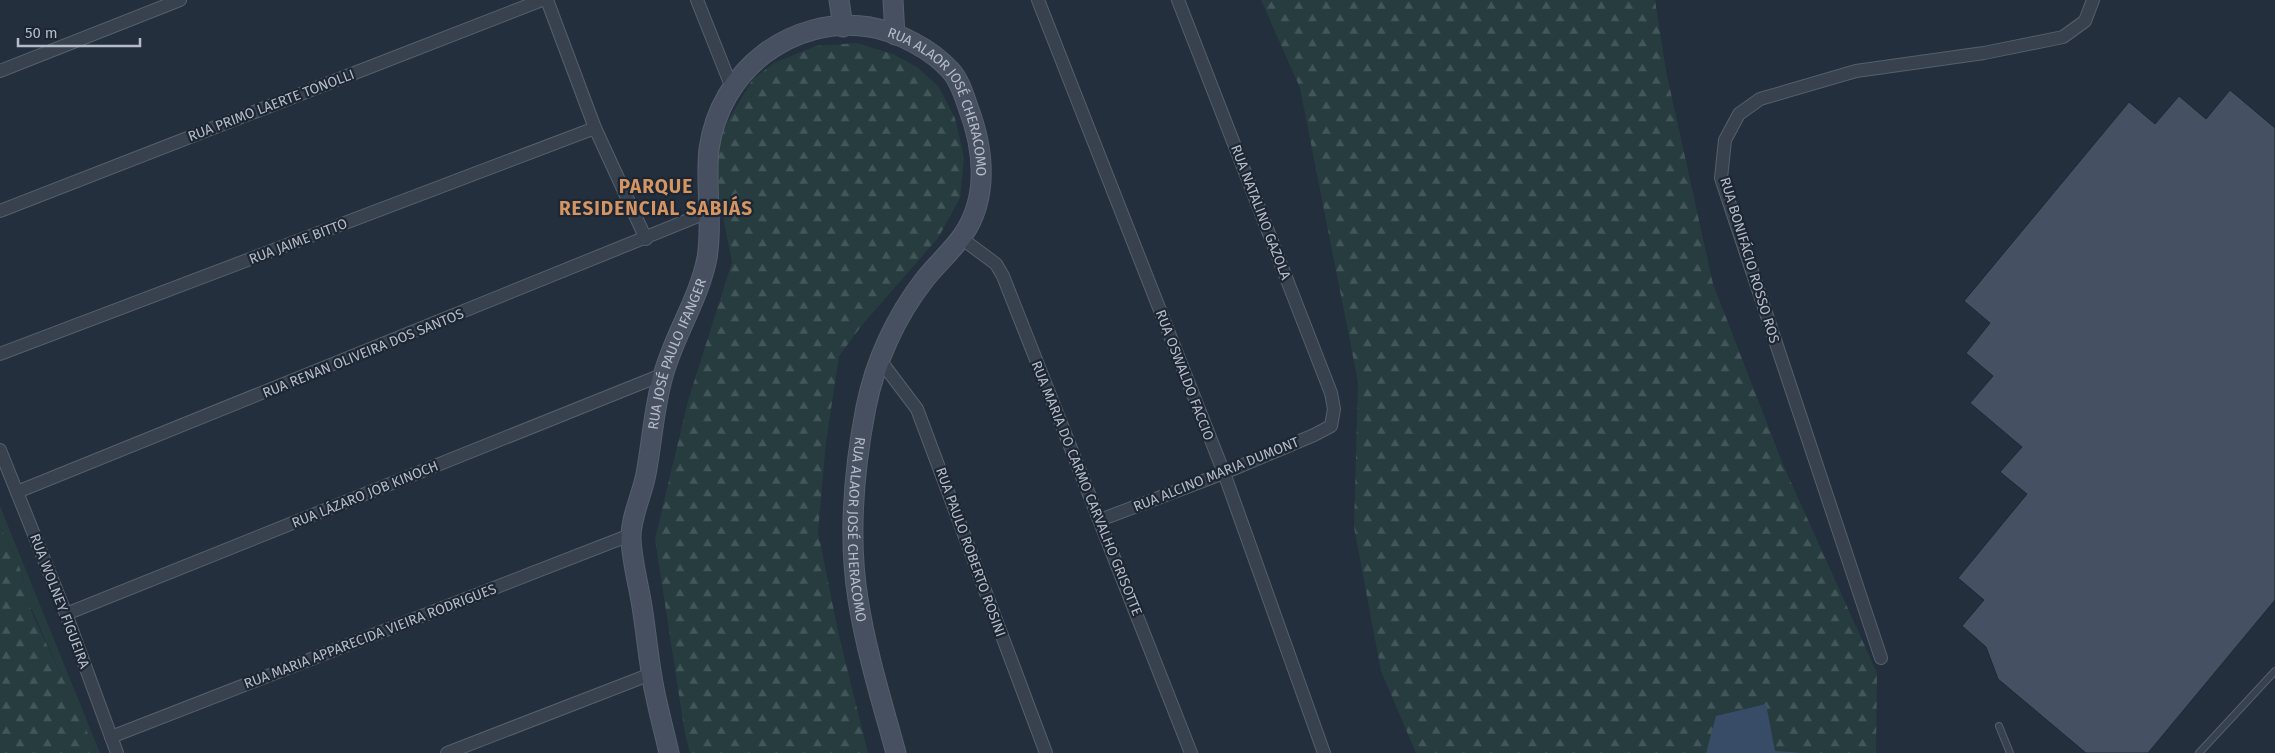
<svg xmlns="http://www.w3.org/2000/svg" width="2275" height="753" font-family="'Fira Sans',sans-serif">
<defs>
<pattern id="forest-firs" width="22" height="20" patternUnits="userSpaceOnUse" patternTransform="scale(1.25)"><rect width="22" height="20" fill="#263c3f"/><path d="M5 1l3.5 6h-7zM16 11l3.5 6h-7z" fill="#435659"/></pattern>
</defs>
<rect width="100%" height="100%" fill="#242f3e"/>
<!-- green -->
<polygon fill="#263c3f" points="0,506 100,753 96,753 28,601 18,561 0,527"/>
<!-- forest -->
<g fill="url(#forest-firs)">
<polygon points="1261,0 1655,0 1666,71 1713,284 1784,467 1877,673 1876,753 1416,753 1381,671 1354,527 1358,382 1300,88"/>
<polygon points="857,43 893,54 917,67 939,87 955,118 964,158 960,198 938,238 862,325 839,356 826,442 818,532 839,636 868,753 690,753 685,734 655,539 688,401 732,262 719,197 717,157 724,127 753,79 774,63 816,46"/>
<polygon points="0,527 18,561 28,601 35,620 78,710 96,753 0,753"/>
</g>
<!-- water -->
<polygon fill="#394c67" points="1766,704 1775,751 1804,753 1706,753 1716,716"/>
<!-- building -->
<polygon fill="#455162" stroke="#1f2835" points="2230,90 2275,128 2275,600 2148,753 2086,753 1998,679 1986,647 1962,626 1984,600 1958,578 2027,494 2000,472 2022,447 1970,403 1993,376 1966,353 1990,323 1964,301 2129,102 2155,124 2179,96 2206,119"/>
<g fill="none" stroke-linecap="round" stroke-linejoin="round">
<defs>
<g id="lane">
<polyline points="1999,726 2010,753"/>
<polyline points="2199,753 2275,671"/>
</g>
<g id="street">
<polyline points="547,0 595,128 646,239"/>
<polyline points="697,0 732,88"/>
<polyline points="1038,0 1224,473 1324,753"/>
<polyline points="0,71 180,0"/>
<polyline points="0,211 542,0"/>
<polyline points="961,238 996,264 1003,276 1191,753"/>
<polyline points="0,354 595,128"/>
<polyline points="880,360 917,409 1046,753"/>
<polyline points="0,450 66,614 117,753"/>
<polyline points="17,492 708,212"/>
<polyline points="1100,520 1224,473 1314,435 1331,426 1334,409 1331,393 1178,0"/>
<polyline points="66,614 664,374"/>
<polyline points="1881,658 1721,178 1725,140 1739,114 1760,99 1856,71 1984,53 2063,37 2085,21 2093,0"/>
<polyline points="111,737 630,535"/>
<polyline points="447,753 651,674"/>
</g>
<g id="secondary">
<polyline points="839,0 843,27"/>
<polyline points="893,0 895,35"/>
<path id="s1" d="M669,753C663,726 655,699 651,671C648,652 646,633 643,613C640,589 632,564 631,539C630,519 642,495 646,474C652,442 654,407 663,376C674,335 699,299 707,258C713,223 705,185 709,149C720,71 790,15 870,27C898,32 931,49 950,70C959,79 964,95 968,107C984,149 989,197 963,235C952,251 937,264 925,279C896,316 875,362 866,407C854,469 848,537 858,599C866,651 882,702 896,753"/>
</g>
</defs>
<!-- lane casing -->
<use href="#lane" stroke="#565f6c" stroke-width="8"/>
<!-- street casing -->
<use href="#street" stroke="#565f6c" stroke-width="14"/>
<!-- secondary casing -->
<use href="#secondary" stroke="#565f6c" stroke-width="21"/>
<!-- lane -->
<use href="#lane" stroke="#38414e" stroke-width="6"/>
<!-- street -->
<use href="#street" stroke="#38414e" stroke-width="12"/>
<!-- secondary -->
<use href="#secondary" stroke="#465061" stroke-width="19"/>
</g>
<g text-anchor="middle" stroke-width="4.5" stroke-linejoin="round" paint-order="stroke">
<!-- street labels -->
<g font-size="14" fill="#b4bcc9" stroke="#1d2633">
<text transform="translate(271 105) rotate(-21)" y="5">RUA PRIMO LAERTE TONOLLI</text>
<text dy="5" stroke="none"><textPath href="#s1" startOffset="956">RUA ALAOR JOSÉ CHERACOMO</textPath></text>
<text transform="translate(1261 212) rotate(69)" y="5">RUA NATALINO GAZOLA</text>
<text transform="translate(298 241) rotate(-21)" y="5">RUA JAIME BITTO</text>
<text transform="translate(1750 260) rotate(73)" y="5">RUA BONIFÁCIO ROSSO ROS</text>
<text transform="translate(363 353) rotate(-22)" y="5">RUA RENAN OLIVEIRA DOS SANTOS</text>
<text dy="5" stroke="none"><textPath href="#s1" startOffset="409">RUA JOSÉ PAULO IFANGER</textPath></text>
<text transform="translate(1185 375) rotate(69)" y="5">RUA OSWALDO FACCIO</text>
<text transform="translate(1216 474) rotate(-22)" y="5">RUA ALCINO MARIA DUMONT</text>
<text transform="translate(1087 488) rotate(68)" y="5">RUA MARIA DO CARMO CARVALHO GRISOTTE</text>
<text transform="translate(365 494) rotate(-22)" y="5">RUA LÁZARO JOB KINOCH</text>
<text dy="5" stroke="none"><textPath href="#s1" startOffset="1435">RUA ALAOR JOSÉ CHERACOMO</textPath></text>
<text transform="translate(971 552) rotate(70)" y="5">RUA PAULO ROBERTO ROSINI</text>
<text transform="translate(60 601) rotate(69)" y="5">RUA WOLNEY FIGUEIRA</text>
<text transform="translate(370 636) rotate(-21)" y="5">RUA MARIA APPARECIDA VIEIRA RODRIGUES</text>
</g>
<!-- district labels -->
<g font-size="19" font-weight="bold" letter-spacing="1" fill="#d59563" stroke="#1d2633">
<text x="656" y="193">PARQUE<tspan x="656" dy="22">RESIDENCIAL SABIÁS</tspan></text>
</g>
</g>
<!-- scale -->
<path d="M18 38v8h122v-8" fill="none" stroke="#b4bcc9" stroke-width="2.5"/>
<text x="25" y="38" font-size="15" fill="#b4bcc9" stroke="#1d2633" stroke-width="4" paint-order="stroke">50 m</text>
</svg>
